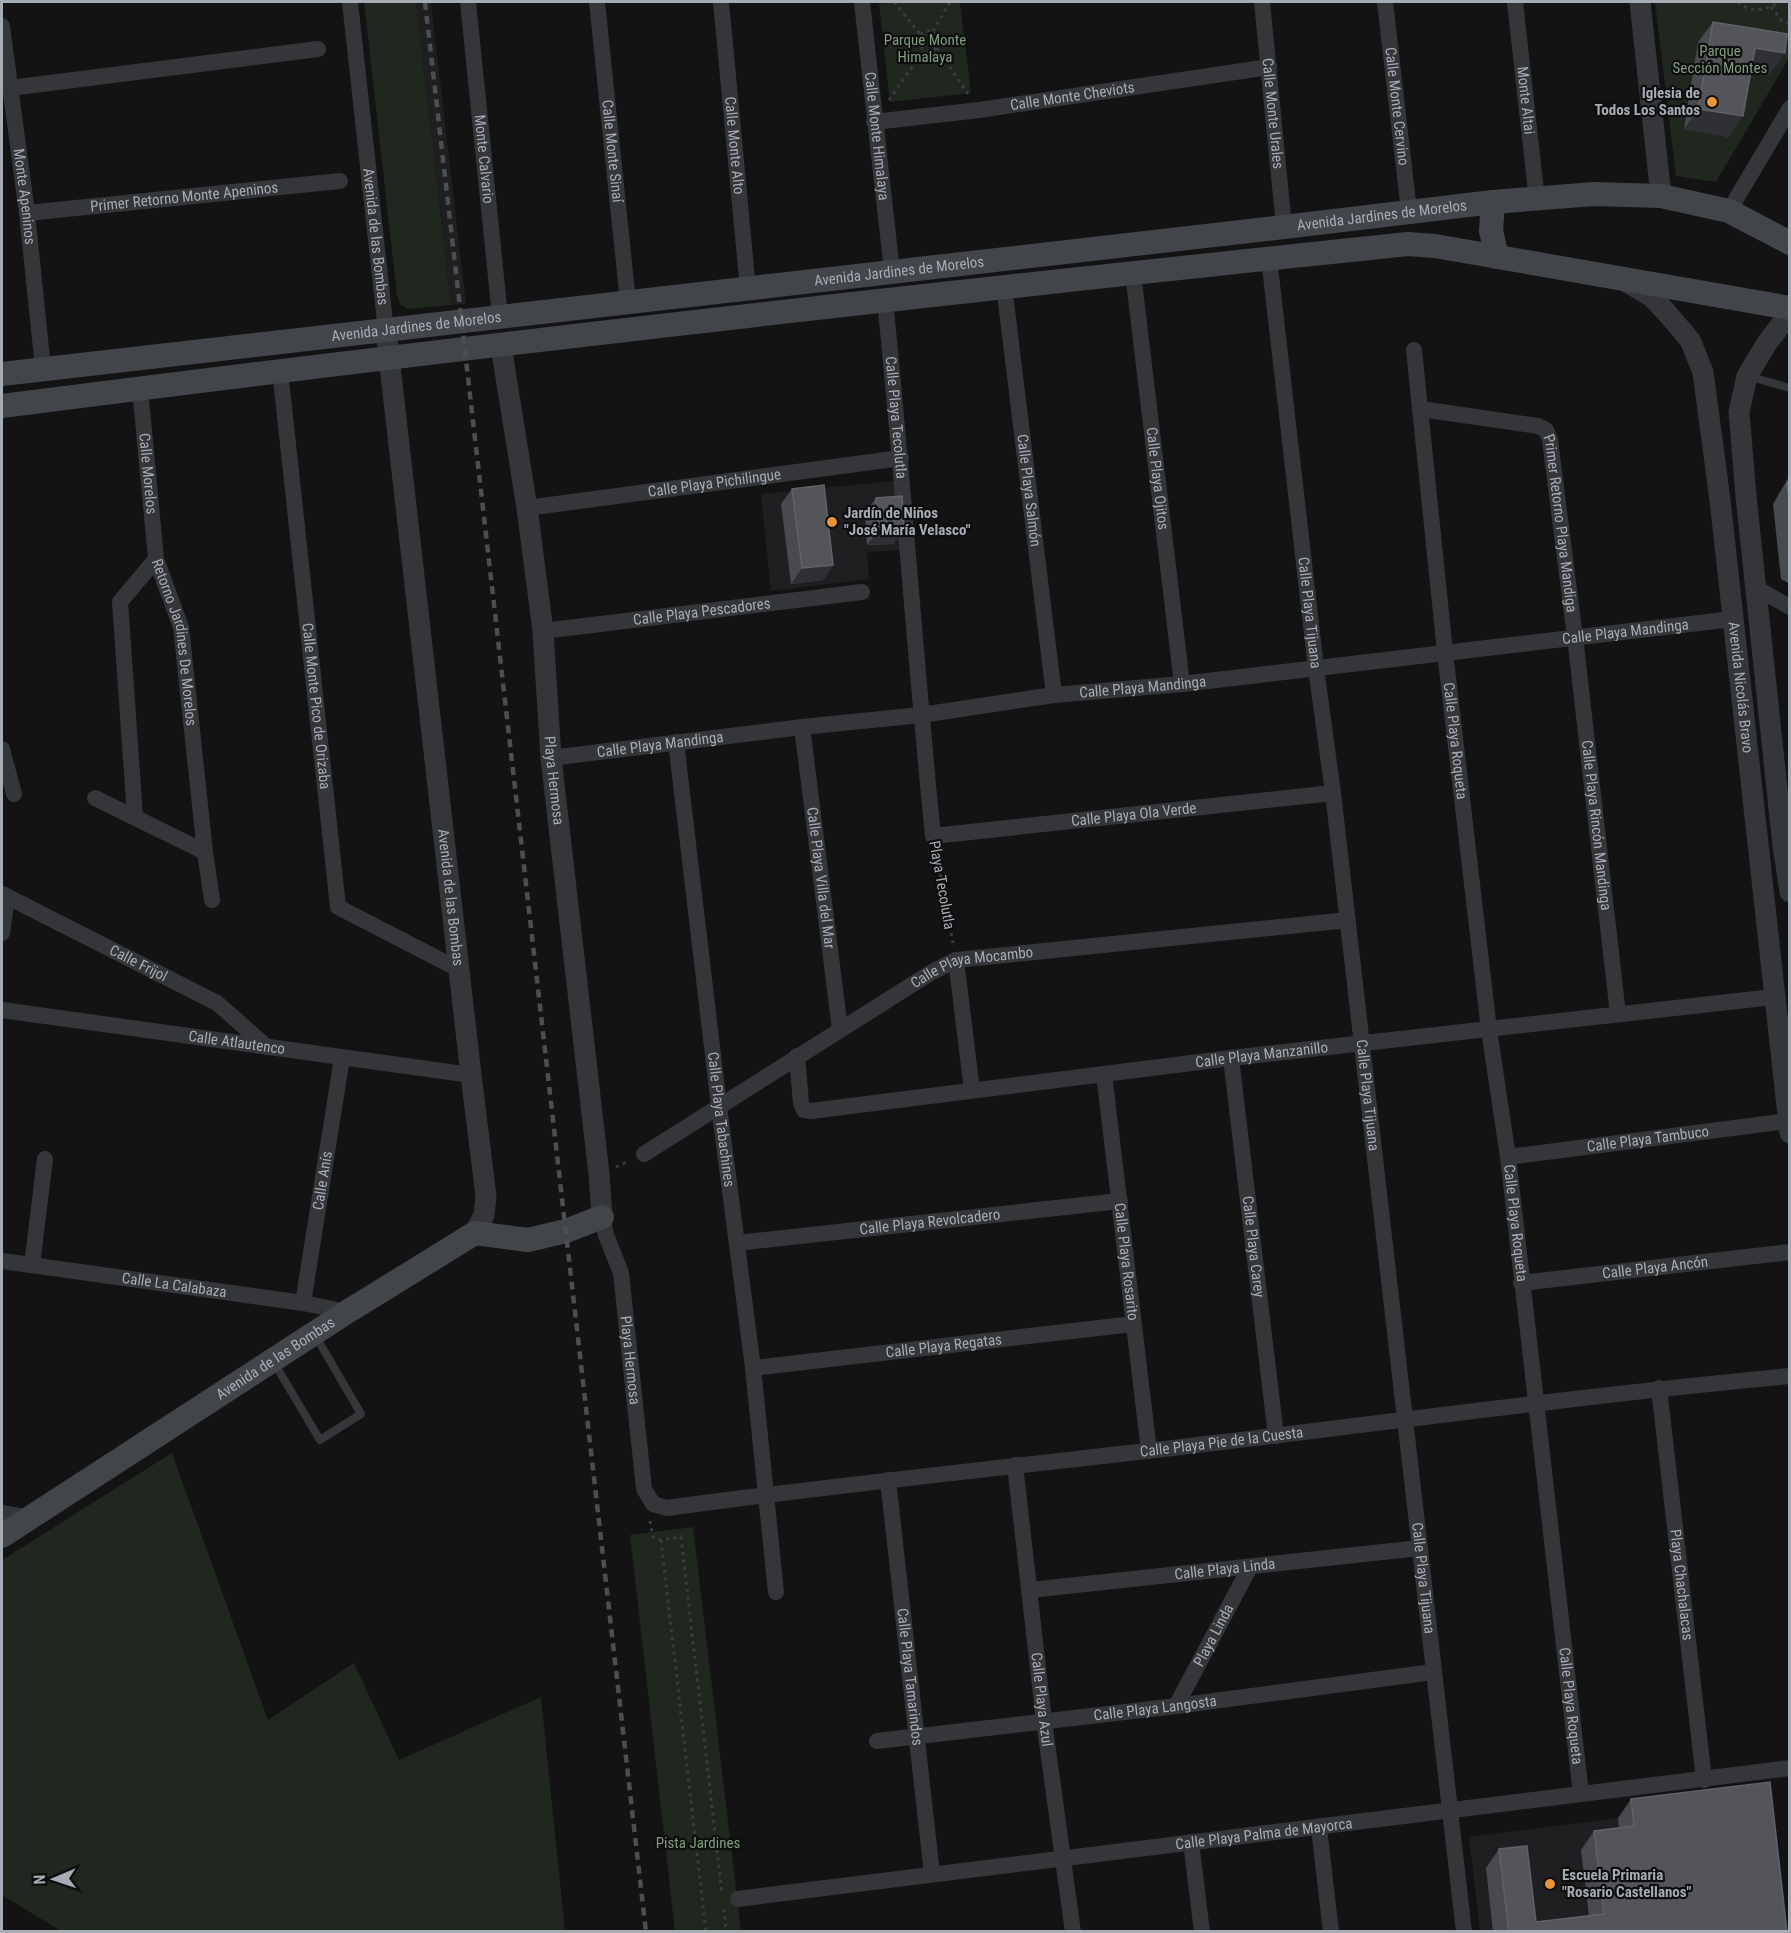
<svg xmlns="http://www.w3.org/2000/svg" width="1791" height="1933" font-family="'Roboto Condensed',sans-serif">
<rect width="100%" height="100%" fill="#131314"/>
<!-- built -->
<g fill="#1f1f21">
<polygon points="416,2 431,2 466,304 451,305"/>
<polygon points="894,481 903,550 867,552 869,579 771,591 761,494"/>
<polygon points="1618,1818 1632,1931 1480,1931 1469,1837"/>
</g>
<!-- green -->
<g fill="#1f271f">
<polygon points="364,2 416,2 451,305 407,309 400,304 397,295"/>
<polygon points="900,2 960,2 971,93 890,102 879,4"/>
<polygon points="1655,2 1789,2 1789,58 1716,182 1676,176"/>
<polygon points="172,1453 268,1720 354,1663 399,1760 541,1697 565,1931 61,1931 2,1895 2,1560"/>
<polygon points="693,1527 741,1931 675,1931 630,1535"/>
</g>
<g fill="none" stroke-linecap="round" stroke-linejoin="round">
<!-- path -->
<g stroke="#3a3d40" stroke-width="3" stroke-dasharray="3 4.5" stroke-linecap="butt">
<polyline points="894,2 921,35"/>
<path d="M1738,2C1751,13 1765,11 1779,2"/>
<polyline points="1771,7 1782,21 1790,24"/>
<circle cx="929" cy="41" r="10"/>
<polyline points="933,31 950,2"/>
<polyline points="883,45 920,45"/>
<polyline points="937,48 968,94"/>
<polyline points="889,100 924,50"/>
<polyline points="936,852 953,943"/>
<polyline points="616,1167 629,1161"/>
<polyline points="650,1521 653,1537 661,1540 681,1537 722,1894"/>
<polyline points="661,1540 706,1932"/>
<polyline points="724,1909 726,1932"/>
</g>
<!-- service -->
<g stroke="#343639" stroke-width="8">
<polyline points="1747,376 1790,388"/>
<polyline points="273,1361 320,1440 361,1414 315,1335"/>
</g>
<!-- minor -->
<g stroke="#343639" stroke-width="16">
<path id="s1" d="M350,2L386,331"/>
<path id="s2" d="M468,2L500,316"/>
<path id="s3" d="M597,2L628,302"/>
<path id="s4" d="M721,2L748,289"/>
<path id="s5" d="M862,2L892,271"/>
<path id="s6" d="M1262,2L1284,227"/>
<path id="s7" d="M1385,2L1409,211"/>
<path id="s8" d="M1515,2L1537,200"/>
<path id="s9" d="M2,26L27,213L43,368"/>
<polyline points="10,88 318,49"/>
<path id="s10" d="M874,122L979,110L1269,67"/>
<polyline points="1729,211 1790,108"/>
<path id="s11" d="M27,213L340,181"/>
<path id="s12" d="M1269,258L1316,668L1333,793L1464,1932"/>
<path id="s13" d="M1133,273L1182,684"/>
<path id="s14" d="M1004,286L1054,695"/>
<path id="s15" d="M885,300C903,478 915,657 933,836L1333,793"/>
<path id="s16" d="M1414,350L1445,652L1489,1030L1508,1157L1581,1794"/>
<path id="s17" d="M280,370L338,907L458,969"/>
<path id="s18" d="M140,388L156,559L181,627L205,852L212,900"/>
<path id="s19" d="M1421,409L1538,426L1546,430L1550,440L1575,637L1618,1014"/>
<path id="s20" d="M527,508L901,458"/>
<polyline points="1756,588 1790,607"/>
<path id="s21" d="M543,631L862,592"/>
<path id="s22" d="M802,727L840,1029"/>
<path id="s23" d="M676,742L719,1106L753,1368L776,1592"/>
<polyline points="2,749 14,794"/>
<path id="s24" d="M551,758L802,727L921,715L1054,695L1182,684L1733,619"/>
<polyline points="95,798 205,852"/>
<polyline points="135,816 120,602 156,559"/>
<path id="s25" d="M2,894L217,1003L267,1047"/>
<polyline points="2,933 7,897"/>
<polyline points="956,960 972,1090"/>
<path id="s26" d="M2,1010L471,1075"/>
<path id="s27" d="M797,1056L801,1103L804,1110L811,1111L1231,1058L1773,997"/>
<path id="s28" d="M1231,1058L1276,1436"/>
<path id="s29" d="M1104,1074L1149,1451"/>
<path id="s30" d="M644,1154L932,972L956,960L1348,920"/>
<path id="s31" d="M1508,1157L1788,1121"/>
<path id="s32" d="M602,1217L606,1235L621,1273L644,1489L653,1504L667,1508C849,1483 1032,1465 1214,1443C1406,1420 1597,1394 1790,1376"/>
<path id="s33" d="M737,1243L1120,1201"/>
<path id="s34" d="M2,1261L303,1303L347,1312"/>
<polyline points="32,1265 45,1159"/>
<path id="s35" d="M1521,1283L1790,1252"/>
<path id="s36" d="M303,1303L342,1058"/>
<path id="s37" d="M753,1368L1133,1324"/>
<path id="s38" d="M1659,1388L1704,1780"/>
<path id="s39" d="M1015,1465L1044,1721L1073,1932"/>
<path id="s40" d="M888,1480L932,1874"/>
<polyline points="2,1513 30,1518"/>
<path id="s41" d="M1030,1590L1420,1548"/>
<path id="s42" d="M1176,1706L1250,1567"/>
<path id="s43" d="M877,1741L1176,1706L1433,1672"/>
<polyline points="1319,1828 1331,1932"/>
<polyline points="1191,1842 1202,1932"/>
<path id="s44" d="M738,1899C1088,1853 1439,1815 1790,1768"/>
</g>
<!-- tertiary -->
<g stroke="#343639" stroke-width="21">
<polyline points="1640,2 1661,196"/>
<path id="s45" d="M1625,281L1652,297L1667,313L1690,340L1703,372L1720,500L1790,1133"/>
<polyline points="1790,313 1767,343 1747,376 1739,412 1746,496 1783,846 1790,892"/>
<path id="s46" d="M386,331L471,1075L486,1196L484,1215L475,1233"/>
<path id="s47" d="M501,346L527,508L543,631L551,758L599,1174L602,1217"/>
</g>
<!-- secondary -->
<g stroke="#424549" stroke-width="24">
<polyline points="1493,202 1491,231 1497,257"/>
<path id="s48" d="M2,374L1284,227L1493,202L1594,194L1661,196L1729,211L1790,243"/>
<path d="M2,406C469,346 938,293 1408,244L1435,246L1790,308"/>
<path id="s49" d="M2,1536L347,1312L475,1233L528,1240L566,1231L602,1217"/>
</g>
<!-- rail -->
<polyline stroke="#4b4e52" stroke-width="4.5" stroke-dasharray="8 6" stroke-linecap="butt" points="425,2 646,1932"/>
</g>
<!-- wall -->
<g fill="#494a4f">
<polygon points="1713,22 1770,74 1751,70 1729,137 1684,129 1698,42"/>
<polygon points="1790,475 1790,584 1781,579 1773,504"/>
<polygon points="792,489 833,565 823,580 791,584 781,504"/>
<polygon points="876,498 894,544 867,545 865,513"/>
<polygon points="1631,1799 1787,1932 1493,1932 1486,1868 1499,1849 1536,1922 1589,1916 1581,1850 1594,1831 1619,1828 1618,1818"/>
</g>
<!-- shaded-wall -->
<g fill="#2f3033">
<polygon points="1755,48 1785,53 1770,74 1740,69"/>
<polygon points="1698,109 1743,116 1729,137 1684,129"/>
<polygon points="904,528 894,544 867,545 878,530"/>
<polygon points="833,565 823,580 791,584 802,568"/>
</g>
<!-- building -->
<g fill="#53555a" stroke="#606268" stroke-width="1.5">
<polygon points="1713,22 1787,34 1785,53 1755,48 1743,116 1698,109"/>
<polygon points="1790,480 1790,507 1787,484"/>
<polygon points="824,485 833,565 802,568 792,489"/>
<polygon points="902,496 904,528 878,530 876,498"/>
<polygon points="1770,1782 1787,1932 1509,1932 1499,1849 1527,1846 1536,1922 1604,1914 1594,1831 1634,1826 1631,1799"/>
</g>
<!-- markers -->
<g fill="#e89537" stroke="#0e0e0f" stroke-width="2">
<circle cx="1712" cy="102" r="6"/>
<circle cx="832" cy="522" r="6"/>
<circle cx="1550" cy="1884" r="6"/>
</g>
<g text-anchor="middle" stroke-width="4.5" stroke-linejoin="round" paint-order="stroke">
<!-- park labels -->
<g font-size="15" fill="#7f9e7d" stroke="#0e0e0f">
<text x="925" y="45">Parque Monte<tspan x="925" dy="17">Himalaya</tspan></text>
<text x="1720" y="56">Parque<tspan x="1720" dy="17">Sección Montes</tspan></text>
<text x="698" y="1848">Pista Jardines</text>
</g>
<!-- poi labels -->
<g font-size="15" font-weight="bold" fill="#a5acb4" stroke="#0e0e0f" text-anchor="start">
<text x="1700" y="98" text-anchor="end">Iglesia de<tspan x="1700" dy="17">Todos Los Santos</tspan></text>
<text x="844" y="518">Jardín de Niños<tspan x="844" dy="17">"José María Velasco"</tspan></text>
<text x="1562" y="1880">Escuela Primaria<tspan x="1562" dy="17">"Rosario Castellanos"</tspan></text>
</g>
<!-- street labels -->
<g font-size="15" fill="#a5acb4" stroke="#0e0e0f">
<text dy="5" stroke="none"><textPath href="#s10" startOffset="200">Calle Monte Cheviots</textPath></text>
<text dy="5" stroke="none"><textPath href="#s8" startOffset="99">Monte Altai</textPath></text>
<text dy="5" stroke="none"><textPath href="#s7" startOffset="105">Calle Monte Cervino</textPath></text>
<text dy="5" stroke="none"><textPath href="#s6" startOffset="112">Calle Monte Urales</textPath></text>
<text dy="5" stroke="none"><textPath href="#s5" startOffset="135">Calle Monte Himalaya</textPath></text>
<text dy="5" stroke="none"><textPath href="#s4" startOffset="144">Calle Monte Alto</textPath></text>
<text dy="5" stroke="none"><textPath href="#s3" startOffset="150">Calle Monte Sinaí</textPath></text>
<text dy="5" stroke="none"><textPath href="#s2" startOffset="158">Monte Calvario</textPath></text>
<text dy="5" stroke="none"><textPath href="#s9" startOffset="172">Monte Apeninos</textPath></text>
<text dy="5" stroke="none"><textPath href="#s11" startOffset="158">Primer Retorno Monte Apeninos</textPath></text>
<text dy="5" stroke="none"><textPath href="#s48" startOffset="1389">Avenida Jardines de Morelos</textPath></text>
<text dy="5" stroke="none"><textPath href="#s1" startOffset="236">Avenida de las Bombas</textPath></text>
<text dy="5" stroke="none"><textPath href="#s48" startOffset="903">Avenida Jardines de Morelos</textPath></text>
<text dy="5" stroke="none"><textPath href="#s48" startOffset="417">Avenida Jardines de Morelos</textPath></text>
<text dy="5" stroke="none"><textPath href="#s15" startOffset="118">Calle Playa Tecolutla</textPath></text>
<text dy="5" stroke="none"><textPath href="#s18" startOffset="86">Calle Morelos</textPath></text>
<text dy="5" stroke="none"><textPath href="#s13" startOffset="207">Calle Playa Ojitos</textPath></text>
<text dy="5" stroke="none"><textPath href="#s20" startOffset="189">Calle Playa Pichilingue</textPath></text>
<text dy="5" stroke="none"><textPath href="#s14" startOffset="206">Calle Playa Salmón</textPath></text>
<text dy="5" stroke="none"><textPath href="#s19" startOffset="222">Primer Retorno Playa Mandiga</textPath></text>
<text dy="5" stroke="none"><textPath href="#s21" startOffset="160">Calle Playa Pescadores</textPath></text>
<text dy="5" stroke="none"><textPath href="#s12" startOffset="357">Calle Playa Tijuana</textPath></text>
<text dy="5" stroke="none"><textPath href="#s24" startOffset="1082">Calle Playa Mandinga</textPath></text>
<text dy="5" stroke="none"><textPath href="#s18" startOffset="258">Retorno Jardines De Morelos</textPath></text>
<text dy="5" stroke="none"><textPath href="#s24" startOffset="596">Calle Playa Mandinga</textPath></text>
<text dy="5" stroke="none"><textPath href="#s45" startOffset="441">Avenida Nicolás Bravo</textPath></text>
<text dy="5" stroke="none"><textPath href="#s17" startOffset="338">Calle Monte Pico de Orizaba</textPath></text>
<text dy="5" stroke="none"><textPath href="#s16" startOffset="393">Calle Playa Roqueta</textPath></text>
<text dy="5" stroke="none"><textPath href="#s24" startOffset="110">Calle Playa Mandinga</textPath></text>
<text dy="5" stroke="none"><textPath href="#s47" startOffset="438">Playa Hermosa</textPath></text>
<text dy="5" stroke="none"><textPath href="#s15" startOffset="740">Calle Playa Ola Verde</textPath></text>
<text dy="5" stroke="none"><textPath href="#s19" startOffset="526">Calle Playa Rincón Mandinga</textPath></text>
<text dy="5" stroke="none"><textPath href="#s22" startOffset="152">Calle Playa Villa del Mar</textPath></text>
<text transform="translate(942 885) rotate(80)" y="5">Playa Tecolutla</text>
<text dy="5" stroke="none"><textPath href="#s46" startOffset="570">Avenida de las Bombas</textPath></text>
<text dy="5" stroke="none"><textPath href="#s25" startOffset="153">Calle Frijol</textPath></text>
<text dy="5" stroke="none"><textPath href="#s30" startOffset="381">Calle Playa Mocambo</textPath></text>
<text dy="5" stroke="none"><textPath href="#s26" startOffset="237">Calle Atlautenco</textPath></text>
<text dy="5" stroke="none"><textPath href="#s27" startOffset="516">Calle Playa Manzanillo</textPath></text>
<text dy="5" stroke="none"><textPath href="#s12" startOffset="843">Calle Playa Tijuana</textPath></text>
<text dy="5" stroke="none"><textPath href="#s23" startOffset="380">Calle Playa Tabachines</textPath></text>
<text dy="5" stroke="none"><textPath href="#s31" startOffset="141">Calle Playa Tambuco</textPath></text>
<text dy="5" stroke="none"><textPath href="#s36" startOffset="124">Calle Anís</textPath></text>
<text dy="5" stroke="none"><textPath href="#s33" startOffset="194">Calle Playa Revolcadero</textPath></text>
<text dy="5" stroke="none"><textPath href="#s16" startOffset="879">Calle Playa Roqueta</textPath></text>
<text dy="5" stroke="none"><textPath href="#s28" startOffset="190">Calle Playa Carey</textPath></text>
<text dy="5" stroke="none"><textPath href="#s29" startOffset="189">Calle Playa Rosarito</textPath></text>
<text dy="5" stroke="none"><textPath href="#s35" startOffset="135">Calle Playa Ancón</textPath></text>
<text dy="5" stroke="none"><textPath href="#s34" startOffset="174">Calle La Calabaza</textPath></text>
<text dy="5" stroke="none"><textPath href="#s37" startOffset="192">Calle Playa Regatas</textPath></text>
<text dy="5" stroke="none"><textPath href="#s49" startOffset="326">Avenida de las Bombas</textPath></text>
<text dy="5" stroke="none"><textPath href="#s32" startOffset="147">Playa Hermosa</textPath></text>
<text dy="5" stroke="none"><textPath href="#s32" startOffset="867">Calle Playa Pie de la Cuesta</textPath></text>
<text dy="5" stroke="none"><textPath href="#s41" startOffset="196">Calle Playa Linda</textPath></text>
<text dy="5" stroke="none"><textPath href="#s12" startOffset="1329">Calle Playa Tijuana</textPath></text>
<text dy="5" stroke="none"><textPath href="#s38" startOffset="198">Playa Chachalacas</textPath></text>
<text dy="5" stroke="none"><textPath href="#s42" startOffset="80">Playa Linda</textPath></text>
<text dy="5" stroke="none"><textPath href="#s40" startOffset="198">Calle Playa Tamarindos</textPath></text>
<text dy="5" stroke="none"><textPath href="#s39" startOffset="236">Calle Playa Azul</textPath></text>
<text dy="5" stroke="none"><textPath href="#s16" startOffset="1365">Calle Playa Roqueta</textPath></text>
<text dy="5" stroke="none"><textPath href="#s43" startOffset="280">Calle Playa Langosta</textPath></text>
<text dy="5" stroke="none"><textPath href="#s44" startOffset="530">Calle Playa Palma de Mayorca</textPath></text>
</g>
</g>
<!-- border -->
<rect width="1791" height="1933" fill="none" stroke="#a5acb4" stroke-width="6"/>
<!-- north arrow -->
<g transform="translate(54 1879) rotate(268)" stroke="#0e0e0f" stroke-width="4.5" paint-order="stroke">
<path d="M0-4.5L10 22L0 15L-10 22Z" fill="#a5acb4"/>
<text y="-9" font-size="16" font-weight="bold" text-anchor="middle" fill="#a5acb4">N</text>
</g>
</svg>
